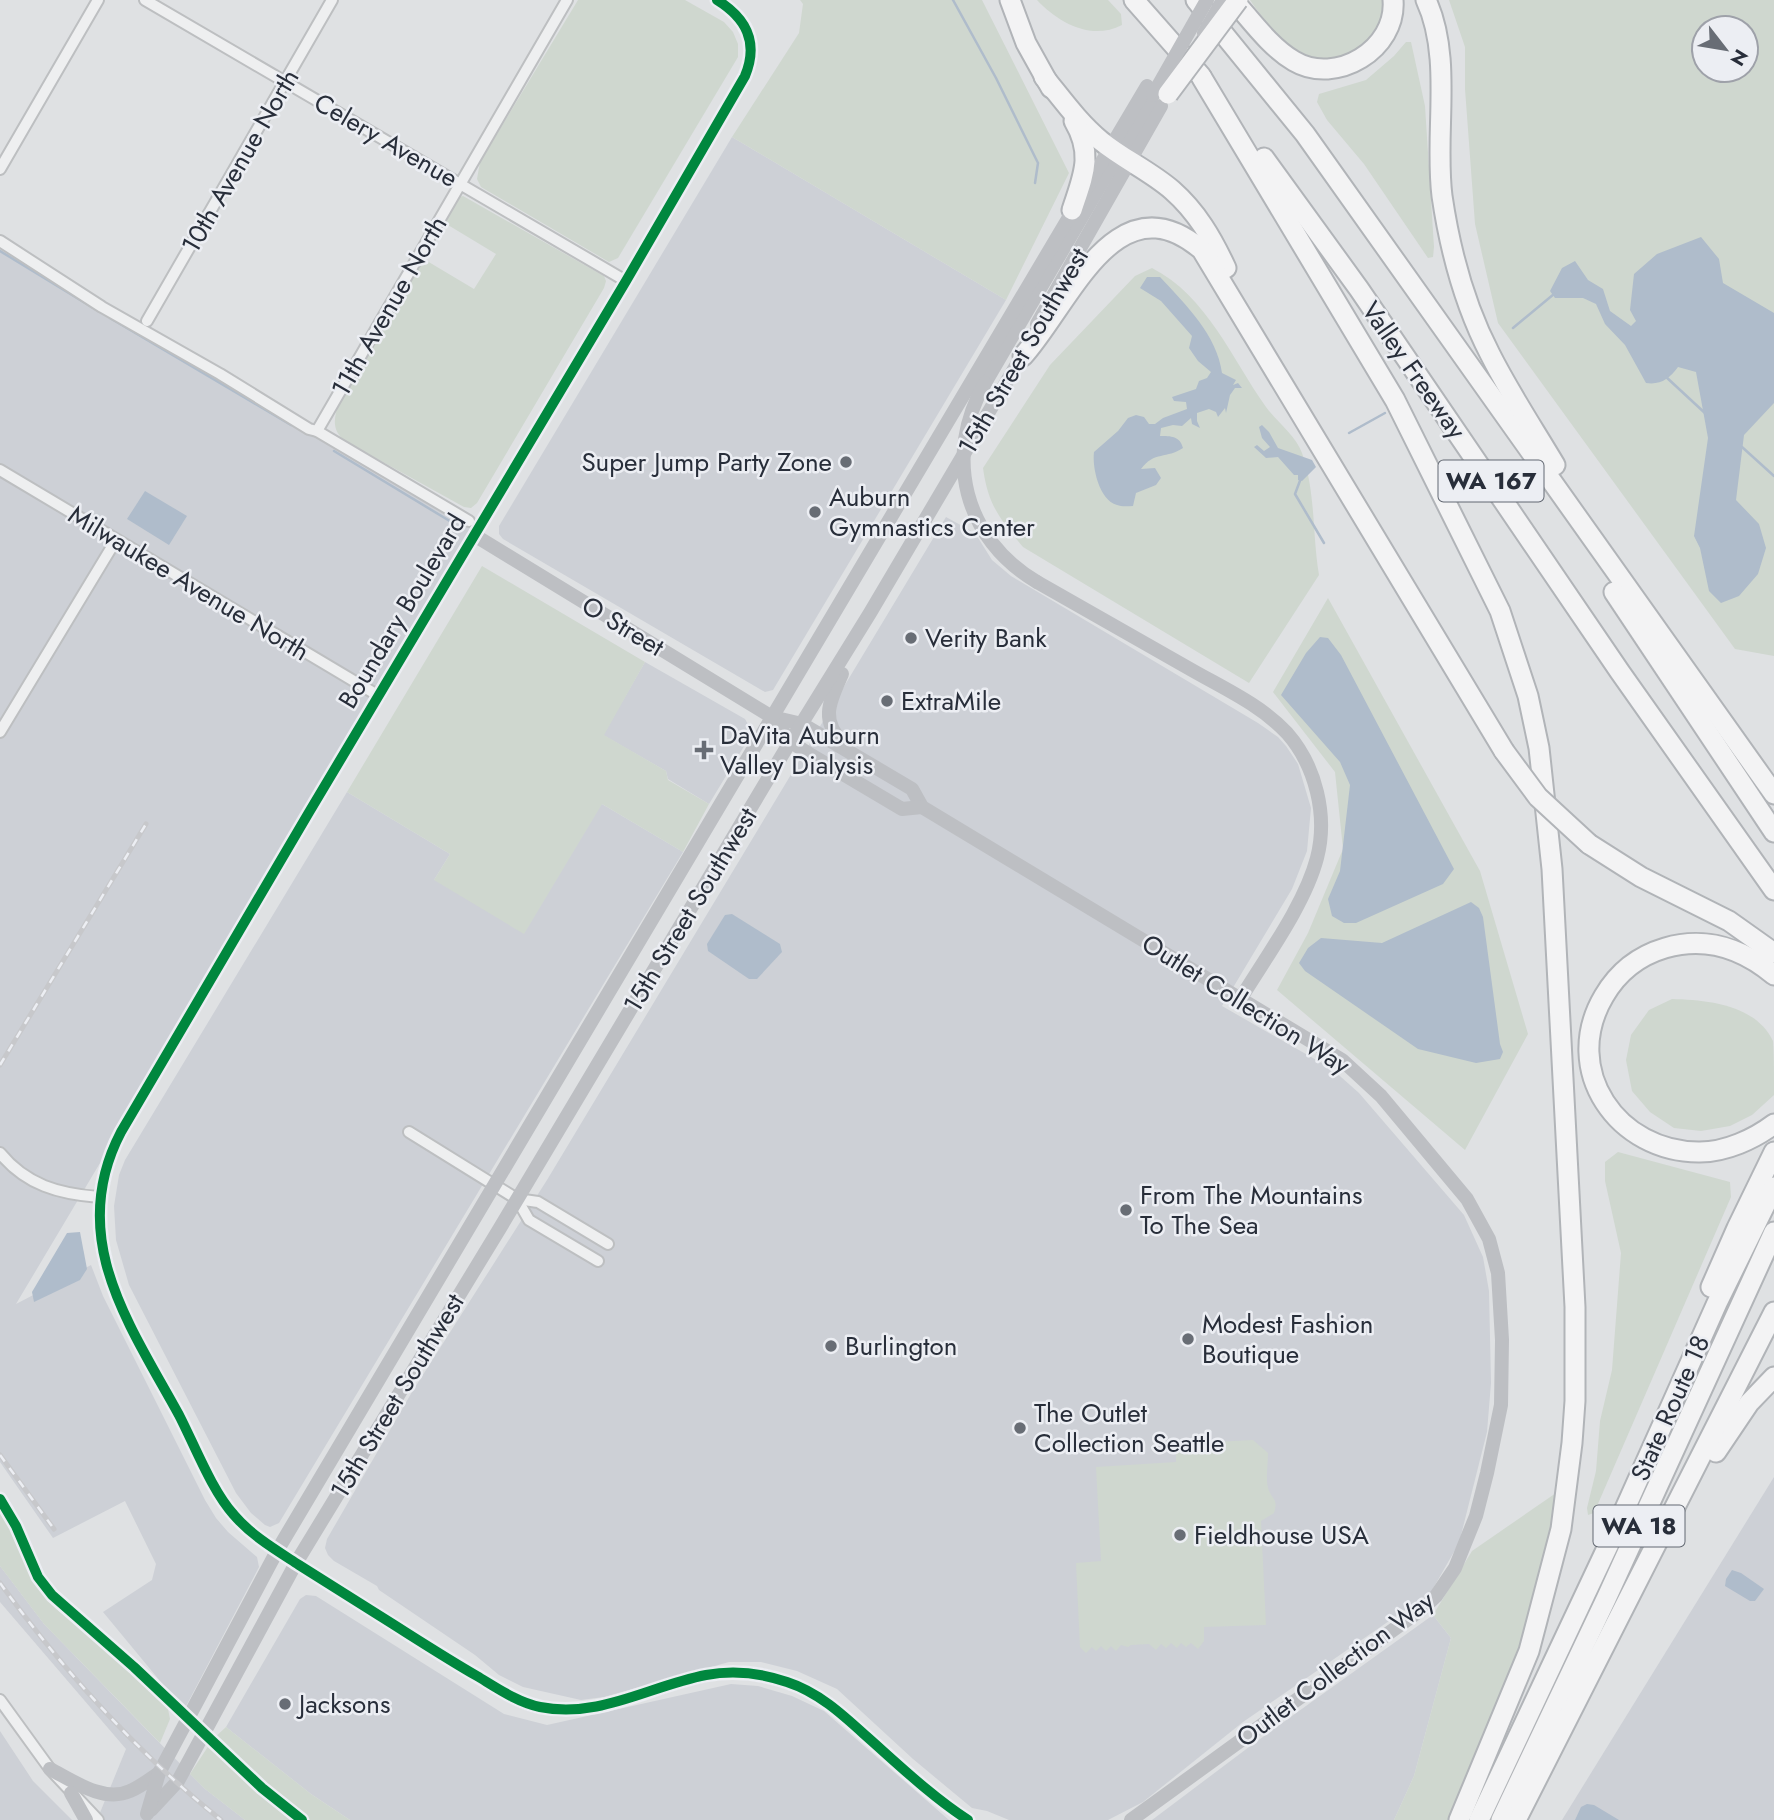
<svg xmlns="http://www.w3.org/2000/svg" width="1774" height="1820" font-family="Jost,sans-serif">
<rect width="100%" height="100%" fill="#dfe1e3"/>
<!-- built -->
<g fill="#cdd0d6">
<polygon points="732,137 1006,300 773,690 765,692 503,539 499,534 499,526"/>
<polygon points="0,244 476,532 16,1304 91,1265 103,1296 205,1500 216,1518 228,1532 257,1557 259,1567 184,1710 103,1612 152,1580 156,1564 125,1501 53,1538 0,1462"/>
<polygon points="946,517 975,533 992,560 1011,576 1258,723 1278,737 1286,746 1298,764 1311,808 1307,851 1292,889 1222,1006 1332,1069 1359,1093 1464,1215 1483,1257 1489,1291 1491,1383 1487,1432 1459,1543 1431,1592 1243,1722 1143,1802 1108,1820 1009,1820 987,1811 972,1808 913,1759 837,1689 797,1671 761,1662 729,1662 604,1697 581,1700 523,1687 499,1675 475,1655 379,1590 377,1586 334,1561 328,1555 325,1548 327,1539 412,1392 547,1180"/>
<polygon points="645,662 745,719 749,726 749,738 709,804 668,779 666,771 603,735"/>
<polygon points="347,792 450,854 434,880 602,804 683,852 279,1523 270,1527 265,1525 251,1513 236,1493 129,1285 116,1240 114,1206 119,1175 125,1160"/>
<polygon points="1774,1477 1774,1820 1562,1820"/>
<polygon points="0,1566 44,1624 141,1724 205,1789 245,1820 97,1820 126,1749 0,1602"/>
<polygon points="306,1595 316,1596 504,1714 547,1725 731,1684 758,1686 792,1696 824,1711 949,1820 350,1820 311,1794 226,1727 300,1599"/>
<polygon points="1433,1615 1451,1638 1414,1776 1394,1820 1152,1820 1253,1744"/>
<polygon points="0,1731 33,1781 72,1820 0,1820"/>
</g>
<!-- green -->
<g fill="#cfd7cf" fill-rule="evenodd">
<polygon points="578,0 685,0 724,22 733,32 738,44 738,57 618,258 609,262 481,187 477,179 480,162"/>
<polygon points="800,0 982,0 1069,173 1006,300 732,137 799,33 803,4"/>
<path d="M1037,0H1108L1121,14L1122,25C1091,41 1059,23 1037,0Z"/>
<path d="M1250,0H1386C1385,8 1384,19 1380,27C1364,53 1327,68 1299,51C1280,40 1262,18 1250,0Z"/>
<path d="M1449,0H1774V656L1735,649L1498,323L1475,224L1465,89V47ZM1704,28H1746V70H1704Z"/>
<polygon points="1406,42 1411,42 1425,106 1434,247 1433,257 1428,258 1364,164 1327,120 1317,102 1319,94 1366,80 1394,56"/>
<path d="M463,196L604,276L606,281L604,288L477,503L471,508L464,507L345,441C331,430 334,418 339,402L422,258L474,289L496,254L443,222L459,197Z"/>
<path d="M1152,268C1207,296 1232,359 1266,407C1277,422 1296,436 1302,453C1316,493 1312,533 1319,575L1249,683L1023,547C1000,519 988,505 983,468L1050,365L1135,276Z"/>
<polygon points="482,566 645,662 604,735 666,771 668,780 709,804 683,852 602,804 524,934 434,880 450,854 347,792"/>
<polygon points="1328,598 1480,871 1528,1034 1465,1150 1277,990 1308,933 1343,849 1335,772 1273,692"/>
<path d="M1672,999C1707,1000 1755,1004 1773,1041C1774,1051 1774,1083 1774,1095L1752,1115L1730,1126L1701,1131L1674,1128L1650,1112L1632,1091L1626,1060L1631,1035L1649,1010Z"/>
<polygon points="1618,1152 1730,1182 1731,1197 1594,1513 1588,1515 1587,1508 1596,1471 1600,1421 1612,1370 1621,1253 1605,1181 1605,1162"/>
<path d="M1253,1440L1268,1453C1268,1464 1265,1481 1269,1491C1274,1501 1278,1500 1274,1513L1261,1521L1266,1625L1204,1627V1641L1198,1649L1191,1643L1186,1647L1181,1643L1177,1648L1171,1643L1166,1648L1161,1644L1156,1650L1149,1644L1131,1645L1128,1647L1121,1645L1116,1651L1111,1646L1106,1651L1101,1646L1096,1651L1092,1647L1086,1653L1080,1647L1076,1563L1101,1561L1096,1467L1176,1462V1444Z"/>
<path d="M1556,1493C1547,1608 1494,1715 1451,1820H1394L1414,1776L1451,1638L1433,1615L1472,1551Z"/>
<polygon points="0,1507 14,1531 32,1578 55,1608 121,1661 168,1709 170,1719 160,1743 44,1624 0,1566"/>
<polygon points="226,1727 311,1794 350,1820 245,1820 205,1789 190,1774 213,1739"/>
</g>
<!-- water -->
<g fill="#afbccb">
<path d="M1701,237L1719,259L1723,283L1774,313V403L1744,435L1736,500L1759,524L1766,548L1758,574L1739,596L1721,603L1709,591L1700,548L1694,536L1708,438L1696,372L1678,367C1669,379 1661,385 1646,383L1625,345L1605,324L1596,304L1583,298H1555L1550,291L1562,268L1575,261L1588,280L1603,289L1610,311L1631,326L1636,321L1630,310L1634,274L1657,254Z"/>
<path d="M1147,277H1160C1186,305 1217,335 1222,373L1236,380L1233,385L1238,383L1242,388H1235L1230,395L1226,413L1225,408L1218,417L1216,412L1209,409L1197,413V421L1200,428L1192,424L1191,418L1182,426L1173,425L1161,428L1160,436C1171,436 1180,436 1183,448C1167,459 1154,451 1141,469L1155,468L1161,478L1156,485L1136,493L1133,506C1128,506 1122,507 1117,505C1099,500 1092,467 1094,452L1118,431L1128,418L1136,415L1144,417L1149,424H1155L1163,418L1187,409L1186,402L1174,401L1172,397L1196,389L1199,381L1207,378L1211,372L1198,361L1189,348L1192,336L1161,301L1140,288Z"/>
<polygon points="1262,425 1269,432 1278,448 1312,460 1316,467 1302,481 1298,480 1298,475 1294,475 1278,457 1266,458 1254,447 1257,445 1264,451 1270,447 1262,438 1259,427"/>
<polygon points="145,491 187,516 169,545 127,519"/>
<polygon points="1320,637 1328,638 1341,655 1454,869 1443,884 1356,923 1344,923 1332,916 1328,899 1340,871 1350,785 1340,762 1281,695 1306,653"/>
<polygon points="1471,902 1479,908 1483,917 1500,1044 1503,1052 1500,1059 1476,1063 1418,1049 1305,971 1299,963 1308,948 1321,938 1382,943"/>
<polygon points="732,914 780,944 782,952 757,979 749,979 708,951 707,944 725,915"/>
<polygon points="80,1232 87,1269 80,1280 34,1302 32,1292 67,1233"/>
<polygon points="1732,1570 1741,1573 1764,1589 1755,1601 1750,1601 1725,1586 1726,1579"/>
<polygon points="1587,1804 1594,1805 1619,1820 1575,1820 1581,1807"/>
</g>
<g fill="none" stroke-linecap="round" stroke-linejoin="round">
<!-- stream -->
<g stroke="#afbccb" stroke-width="2.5">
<polyline points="953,0 996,78 1038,163 1035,183"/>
<polyline points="0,251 95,309"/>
<polyline points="110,318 291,425"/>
<polyline points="1513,328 1554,294"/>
<polyline points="1665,376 1706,414"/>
<polyline points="1349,433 1385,413"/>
<polyline points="1742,447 1774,476"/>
<polyline points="334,451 453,523"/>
<polyline points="1301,478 1295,494 1324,543"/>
</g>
<defs>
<g id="street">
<polyline points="145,0 626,281"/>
<polyline points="0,169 98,0"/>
<polyline points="0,241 102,307 220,374 309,429 317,431 469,521"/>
<polyline points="147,321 332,0"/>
<polyline points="317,431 567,0"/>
<polyline points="0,470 379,696"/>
<polyline points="0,732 116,540"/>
<polyline points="409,1132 517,1199 538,1202 608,1244"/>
<path d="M0,1153C26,1185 59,1194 99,1197"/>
<polyline points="517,1199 529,1220 598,1261"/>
<polyline points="0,1700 50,1769 98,1820"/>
</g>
<g id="highway">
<polyline points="1010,0 1026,43 1051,88"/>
<polyline points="1134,0 1201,76"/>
<polyline points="1196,0 1305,134 1774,794"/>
<path d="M1233,0C1251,20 1270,47 1294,61C1336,86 1397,49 1393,0"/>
<path d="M1426,0C1453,58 1434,133 1442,196C1450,250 1465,306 1490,354C1509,392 1533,428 1555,465"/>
<path d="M1044,77C1062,99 1079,123 1101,141C1123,159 1150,171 1172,190C1197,212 1212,238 1226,268"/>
<polyline points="1202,78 1395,400 1500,611 1528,696 1539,748 1552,869 1575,1307 1575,1401 1572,1443 1561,1529 1529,1651 1459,1820"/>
<polyline points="1264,158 1359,289 1620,672 1774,890"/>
<path d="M1072,210C1083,176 1094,155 1074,121"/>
<path d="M1023,356C1070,304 1116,177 1202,250L1504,751"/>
<polyline points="1614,592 1774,832"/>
<polyline points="1589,844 1641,877 1729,921 1774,953"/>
<path d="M1774,975C1743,949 1706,936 1665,948C1638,956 1618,972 1604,996C1560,1070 1618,1153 1700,1152C1726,1152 1754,1139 1774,1124"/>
<polyline points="1711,1287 1737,1228 1774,1152"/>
<polyline points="1716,1452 1749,1403 1774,1377"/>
<polyline points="1479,1820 1615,1531 1717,1303 1774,1187"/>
<polyline points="1501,1820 1606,1599 1774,1232"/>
<polyline points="1516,1820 1774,1312"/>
</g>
</defs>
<!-- street casing -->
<use href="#street" stroke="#bdbfc1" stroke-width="14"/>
<!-- highway casing -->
<use href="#highway" stroke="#b1b4b8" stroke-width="23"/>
<!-- street -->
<use href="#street" stroke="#eeeff0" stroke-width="10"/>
<!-- secondary -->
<g stroke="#bdbfc3" stroke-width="14">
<path d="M717,0C746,18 759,42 745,76L626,281L308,814L121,1132C66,1237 129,1324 179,1415C195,1446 212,1491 234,1515C252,1536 276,1550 299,1565C326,1582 353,1599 380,1616C412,1636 444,1657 477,1676C497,1688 517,1702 540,1707C599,1719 649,1686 706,1675C733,1670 761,1673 787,1682C818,1692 842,1714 865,1735C899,1765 931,1796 968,1820"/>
<polyline points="1037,324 1161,106"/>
<polyline points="985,383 1153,95"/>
<polyline points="474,535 772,717 802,724 912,789 922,807 1342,1060 1381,1096 1467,1199 1489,1239 1498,1273 1502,1340 1501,1405 1487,1473 1476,1516 1455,1568 1436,1596 1422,1609 1131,1820"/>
<path d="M1037,582C1088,611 1139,640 1190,669C1223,688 1261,705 1287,733C1316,766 1328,816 1317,858C1305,904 1266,957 1241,998"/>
<path d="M842,674C830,701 819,720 844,744"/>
<polyline points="772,717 791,742 811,755 902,809 922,807"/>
<path d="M50,1769C73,1781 104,1803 130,1791C140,1787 150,1779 159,1773"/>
<polyline points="71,1793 86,1820"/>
<polyline points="151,1810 178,1781 296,1563 500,1228 784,752 870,613 1026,349"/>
<polyline points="147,1814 159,1773 277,1551 1147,86"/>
</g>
<!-- highway -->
<use href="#highway" stroke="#f3f3f4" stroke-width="19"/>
<defs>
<g id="rail">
<polyline points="0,1065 146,824"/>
<polyline points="0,1455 54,1529"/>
<path d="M0,1583C63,1670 137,1753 221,1820"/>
</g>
</defs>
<!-- rail casing -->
<use href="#rail" stroke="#c7c8cb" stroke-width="5"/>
<!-- rail -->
<use href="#rail" stroke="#eceef3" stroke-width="2.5" stroke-dasharray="8" stroke-linecap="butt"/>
<defs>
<g id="highway-bridge">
<polyline points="1168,94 1238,0"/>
<polyline points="1504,751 1538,797 1589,844"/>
</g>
</defs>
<!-- highway-bridge casing -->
<use href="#highway-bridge" stroke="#b1b4b8" stroke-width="23" stroke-linecap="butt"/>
<!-- secondary-bridge -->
<g stroke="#bdbfc3" stroke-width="14">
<polyline points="1204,33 1223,0"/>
<polyline points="1153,95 1207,0"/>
<path d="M985,383C943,456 964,539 1037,582"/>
</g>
<!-- highway-bridge -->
<use href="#highway-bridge" stroke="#f3f3f4" stroke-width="19"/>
<defs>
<g id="cycleway">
<path d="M717,0C746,18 759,42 745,76L626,281L308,814L121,1132C66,1237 129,1324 179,1415C195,1446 212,1491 234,1515C252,1536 276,1550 299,1565C326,1582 353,1599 380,1616C412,1636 444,1657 477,1676C497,1688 517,1702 540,1707C599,1719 649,1686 706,1675C733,1670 761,1673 787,1682C818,1692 842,1714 865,1735C899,1765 931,1796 968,1820"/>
<polyline points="0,1499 16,1526 38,1577 52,1595 134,1667 262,1788 302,1820"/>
</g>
</defs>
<!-- cycleway casing -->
<use href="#cycleway" stroke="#eceef3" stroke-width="15"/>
<!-- cycleway -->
<use href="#cycleway" stroke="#00873e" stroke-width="10"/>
</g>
<!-- markers -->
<g fill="#686d75" stroke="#eceef3" stroke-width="2.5">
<circle cx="846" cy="462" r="7"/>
<circle cx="815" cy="512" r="7"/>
<circle cx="911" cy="638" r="7"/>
<circle cx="887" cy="701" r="7"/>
<path d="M700.5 739.5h7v7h7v7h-7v7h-7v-7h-7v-7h7z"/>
<circle cx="1126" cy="1210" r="7"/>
<circle cx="1188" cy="1339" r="7"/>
<circle cx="831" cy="1346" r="7"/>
<circle cx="1020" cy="1428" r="7"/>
<circle cx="1180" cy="1535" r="7"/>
<circle cx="285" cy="1704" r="7"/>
</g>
<g text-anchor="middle" stroke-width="5" stroke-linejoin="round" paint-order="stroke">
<!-- shield labels -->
<g fill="#eceef3" stroke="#636872" stroke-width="2">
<rect x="1438.5" y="460.5" width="105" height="41" rx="5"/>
<rect x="1593.5" y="1505.5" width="91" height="41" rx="5"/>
</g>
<g font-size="24" font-weight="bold" fill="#282e3a">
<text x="1491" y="489">WA 167</text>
<text x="1639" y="1534">WA 18</text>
</g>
<!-- street labels -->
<g font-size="26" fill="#282e3a" stroke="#eceef3">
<text transform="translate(386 140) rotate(30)" y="9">Celery Avenue</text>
<text transform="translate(240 161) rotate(-60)" y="9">10th Avenue North</text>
<text transform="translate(389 306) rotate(-60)" y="9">11th Avenue North</text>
<text transform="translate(1023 351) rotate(-60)" y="9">15th Street Southwest</text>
<text transform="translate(1414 370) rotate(55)" y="9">Valley Freeway</text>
<text transform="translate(189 583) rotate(31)" y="9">Milwaukee Avenue North</text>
<text transform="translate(402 611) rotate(-59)" y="9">Boundary Boulevard</text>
<text transform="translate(623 626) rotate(31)" y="9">O Street</text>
<text transform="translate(690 910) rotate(-59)" y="9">15th Street Southwest</text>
<text transform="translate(1246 1004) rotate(32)" y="9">Outlet Collection Way</text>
<text transform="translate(397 1396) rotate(-59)" y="9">15th Street Southwest</text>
<text transform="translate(1670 1408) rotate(-66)" y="9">State Route 18</text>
<text transform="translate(1335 1669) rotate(-37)" y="9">Outlet Collection Way</text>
</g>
<!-- poi labels -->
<g font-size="26" fill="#282e3a" stroke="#eceef3" text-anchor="start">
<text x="832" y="471" text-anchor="end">Super Jump Party Zone</text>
<text x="829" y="506">Auburn<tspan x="829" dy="30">Gymnastics Center</tspan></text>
<text x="925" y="647">Verity Bank</text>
<text x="901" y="710">ExtraMile</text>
<text x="720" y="744">DaVita Auburn<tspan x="720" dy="30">Valley Dialysis</tspan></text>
<text x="1140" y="1204">From The Mountains<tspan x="1140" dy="30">To The Sea</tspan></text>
<text x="1202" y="1333">Modest Fashion<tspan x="1202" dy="30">Boutique</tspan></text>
<text x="845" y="1355">Burlington</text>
<text x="1034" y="1422">The Outlet<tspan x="1034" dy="30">Collection Seattle</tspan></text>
<text x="1194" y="1544">Fieldhouse USA</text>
<text x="299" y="1713">Jacksons</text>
</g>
</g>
<!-- north arrow -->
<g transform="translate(1725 49) rotate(121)"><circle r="33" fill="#eceef3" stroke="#9ea1a9" stroke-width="2"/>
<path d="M0-5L12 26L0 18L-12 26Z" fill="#686d75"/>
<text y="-10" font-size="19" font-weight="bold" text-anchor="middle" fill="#282e3a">N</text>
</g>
</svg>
